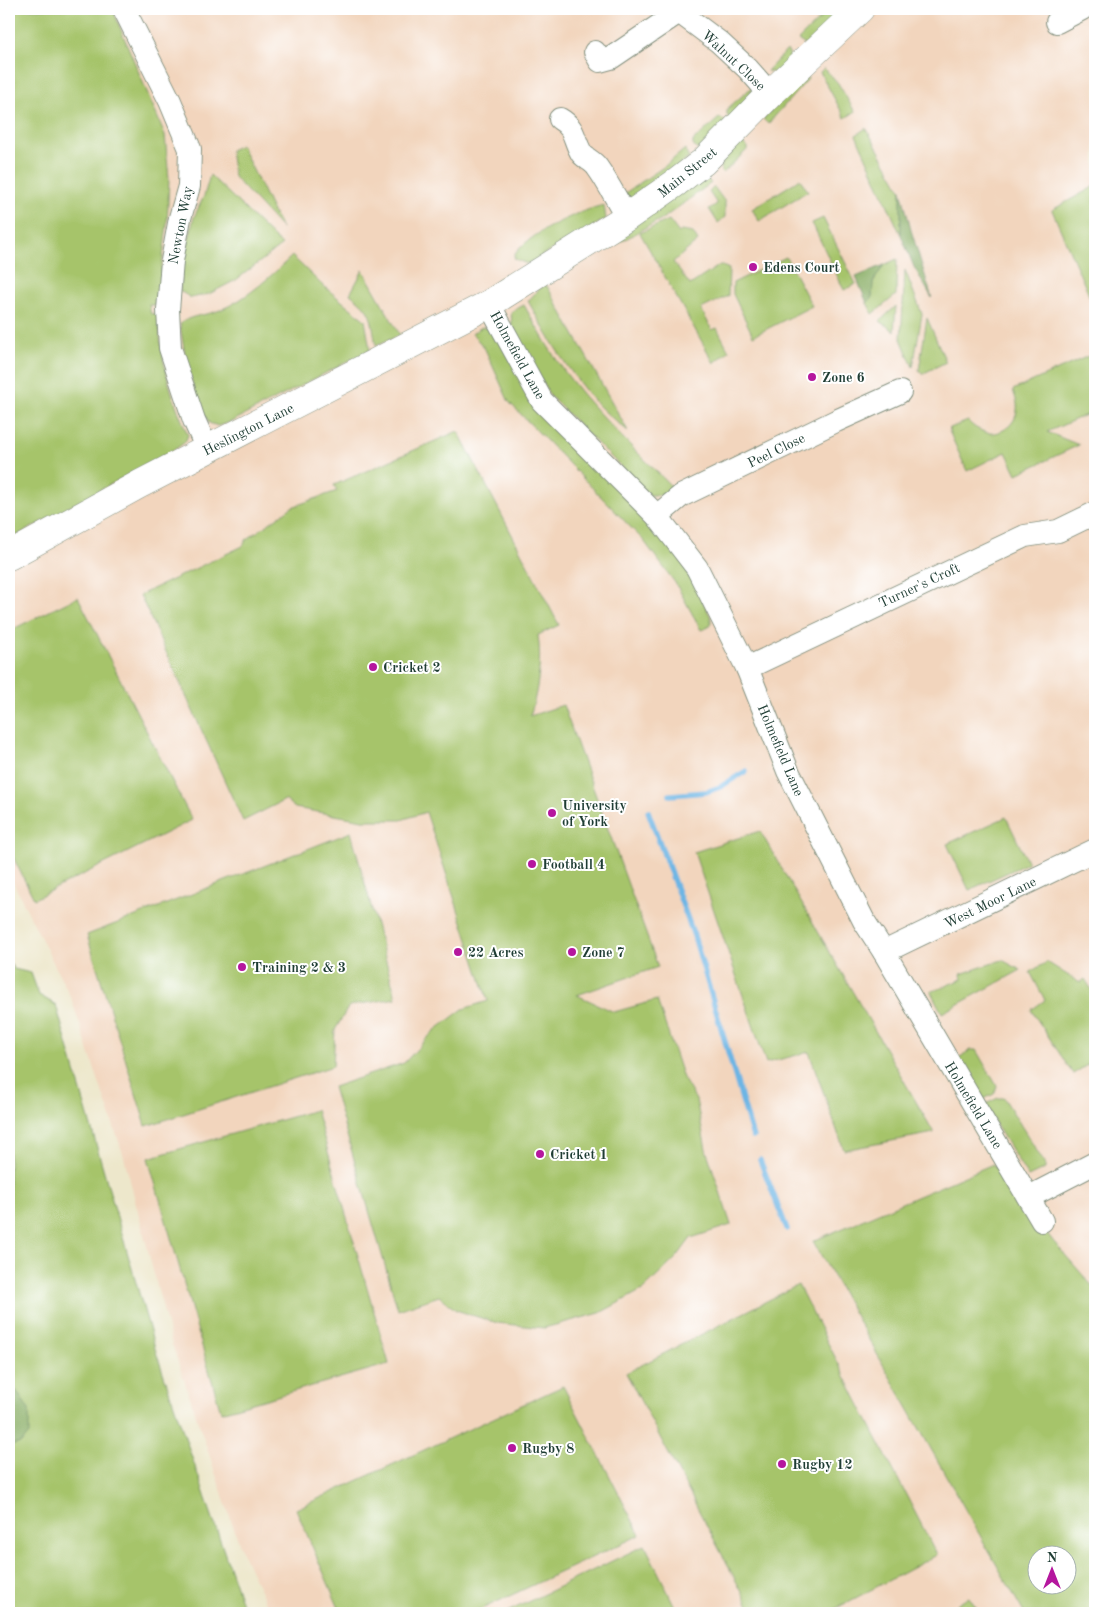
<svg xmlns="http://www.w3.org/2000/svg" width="1104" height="1622" font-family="'Old Standard TT',serif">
<rect width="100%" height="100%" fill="#fff"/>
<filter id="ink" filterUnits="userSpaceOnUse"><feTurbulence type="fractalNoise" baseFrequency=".02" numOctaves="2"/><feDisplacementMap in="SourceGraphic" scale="10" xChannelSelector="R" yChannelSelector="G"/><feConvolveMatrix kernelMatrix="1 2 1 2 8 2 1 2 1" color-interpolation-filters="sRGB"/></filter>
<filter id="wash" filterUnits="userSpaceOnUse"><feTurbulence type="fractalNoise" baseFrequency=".0096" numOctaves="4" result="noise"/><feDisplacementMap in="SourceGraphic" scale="20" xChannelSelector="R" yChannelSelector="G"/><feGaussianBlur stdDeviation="1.12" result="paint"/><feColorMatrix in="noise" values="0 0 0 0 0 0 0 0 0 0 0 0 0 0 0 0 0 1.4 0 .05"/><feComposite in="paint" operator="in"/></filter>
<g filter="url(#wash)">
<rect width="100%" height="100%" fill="#ede7cb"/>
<!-- built -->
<polygon fill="#f2d5bd" points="9,9 1095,9 1095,1289 1053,1241 813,1242 1024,1613 271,1613 242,1552 172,1344 124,1157 71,998 9,874"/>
<!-- green -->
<g fill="#a6c46b" stroke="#628050" fill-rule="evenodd">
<path d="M9,9H113L121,30L165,135L169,179L167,225L157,305H149L151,314L158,313C161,361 169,391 188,435L185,442L177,448L9,540Z"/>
<polygon points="830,9 848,9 805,45 798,40"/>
<polygon points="787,50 792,59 775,73 767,71"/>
<polygon points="824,68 838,83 855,112 845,118 820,72"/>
<polygon points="807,77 808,79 768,124 763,119"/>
<polygon points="752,87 752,96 731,120 727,115 727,109"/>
<polygon points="719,118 723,119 728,124 700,149 696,149 693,145 693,141"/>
<polygon points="866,128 901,190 901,235 856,135"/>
<polygon points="741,141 747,147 747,150 723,173 721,171 721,164"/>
<polygon points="241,145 276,218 282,229 234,177 230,150"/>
<polygon points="685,149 689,158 631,201 625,193 665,166"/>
<polygon points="210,175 282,245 236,280 209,294 191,298 180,291 182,269 194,217 204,196"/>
<polygon points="700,178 706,178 711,183 665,217 606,250 603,246"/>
<polygon points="800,179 808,191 759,221 752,209"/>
<polygon points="1095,186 1095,309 1052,210"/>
<polygon points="714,187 725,202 725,217 718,223 709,209 717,204 709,192"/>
<path d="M604,205L606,219L527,264L515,259L514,256C526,234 581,210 604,205Z"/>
<polygon points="823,218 856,284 844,290 812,223"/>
<polygon points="669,220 679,233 681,231 693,233 698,241 673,262 690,285 720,265 729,269 728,296 701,309 712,330 717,328 729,351 714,363 640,233"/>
<path d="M292,256L321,284L365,320L370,350L231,422L218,426L209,423C192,392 185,359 180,324C192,314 206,316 220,310C247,299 271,276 292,256Z"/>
<polygon points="786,257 812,306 753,336 733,294 733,283"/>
<polygon points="897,259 896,295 873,314 867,303 872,297 873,282 884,265"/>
<path d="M363,270L400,335L376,346C371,318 374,312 350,294Z"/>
<polygon points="905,270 922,314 913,367 901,339"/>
<path d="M545,285L547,286L628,431C618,423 608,415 599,406C570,375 549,338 528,301L539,289Z"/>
<path d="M524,305C539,331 553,357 571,380C602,420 640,454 675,490L662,495H649L550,396L512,327L511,312Z"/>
<polygon points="896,306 894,331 880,321"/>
<polygon points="927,318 946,362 922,374 919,370"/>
<polygon points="482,327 490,329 684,564 711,617 711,623 707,628 701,630 676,584 644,541 509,402 485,349 472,333"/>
<path d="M1095,353V411L1047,432L1079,445L1017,474L1006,452L967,471L949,431L950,428L968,421C972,426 978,430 985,432C999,437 1016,425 1017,410C1018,403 1015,397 1013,390Z"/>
<path d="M458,431L559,625L538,635C542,663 538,690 530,716L563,705L658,967L577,995L614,1012L657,1000L683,1078L696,1100L706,1149L731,1225L691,1238L677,1257L644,1289L600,1313L544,1328L497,1323L456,1310L439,1296L398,1310L333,1087L404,1063L434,1031L463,1009L488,1001L426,812L401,820H363L295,808L285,800L243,821L140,595L243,546L246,540L292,507L337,491L334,485Z"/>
<polygon points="78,597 192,820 34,899 9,849 9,631"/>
<polygon points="1006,817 1028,863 969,890 947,844"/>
<polygon points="760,831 934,1133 844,1150 809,1052 766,1063 694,852"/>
<polygon points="351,832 396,998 349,1006 335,1030 333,1066 146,1126 87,935"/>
<polygon points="1002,960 1021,970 942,1013 931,992 962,979 961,974"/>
<polygon points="9,962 14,969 31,973 39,995 56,1005 156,1352 245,1613 9,1613"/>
<polygon points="1047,962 1080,983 1085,979 1095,995 1095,1060 1073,1074 1031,1010 1045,1000 1030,972"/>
<polygon points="971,1050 976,1050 997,1086 994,1094 982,1100 957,1059"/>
<polygon points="998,1098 1004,1098 1045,1164 1045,1169 1028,1177 984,1105"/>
<polygon points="316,1110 389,1364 221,1412 148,1158"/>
<path d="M993,1164L1053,1241L1095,1289V1613H1024L813,1241ZM1036,1554H1066V1584H1036Z"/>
<polygon points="798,1285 937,1555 827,1613 753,1613 626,1373"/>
<polygon points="563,1386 640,1535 473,1613 341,1613 296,1509"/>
<polygon points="645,1545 678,1613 505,1613"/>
<polygon points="969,1597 980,1613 944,1613"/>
</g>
<!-- forest -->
<g fill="#84aa5f" stroke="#52744a">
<polygon points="901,190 911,230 932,298 914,267 901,235"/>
<polygon points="884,265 873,282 872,297 867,303 856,277"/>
<polygon points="9,1385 16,1390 29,1410 29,1434 21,1443 10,1446 11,1485 9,1487"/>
</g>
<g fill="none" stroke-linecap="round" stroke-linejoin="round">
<!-- stream -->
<g stroke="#6db5e4" stroke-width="5.5">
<polyline points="670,795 706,792 720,787 746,771"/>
<polyline points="648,811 694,936 753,1137"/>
<polyline points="760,1160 787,1229"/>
</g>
</g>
</g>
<g filter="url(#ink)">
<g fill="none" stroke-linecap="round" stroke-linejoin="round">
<defs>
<g id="street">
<polyline points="124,9 170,101 190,149 189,186 180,218 172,261 168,310 170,348 194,420 207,449"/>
<polyline points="675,9 719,42 748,69 770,94"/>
<polyline points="1057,22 1082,9"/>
<polyline points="595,52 600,61 611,58 679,12"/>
<path d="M560,119C576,128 573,140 582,154C586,159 593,161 597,167C608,182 617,201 627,217"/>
<polyline points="489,304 542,401 657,516 697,568 747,668 788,771 864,921 884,952 1042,1221"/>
<polyline points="657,516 681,496 836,421 900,392"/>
<polyline points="747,668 1025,536 1058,531 1095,513"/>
<polyline points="884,952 1095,850"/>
<polyline points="1029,1197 1095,1163"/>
</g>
<polyline id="secondary" points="9,556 140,484 489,304 627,217 677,182 703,162 770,94 860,9"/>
</defs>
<!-- street casing -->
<use href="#street" stroke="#869280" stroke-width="24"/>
<!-- secondary casing -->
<use href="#secondary" stroke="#869280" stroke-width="29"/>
<!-- street -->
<use href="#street" stroke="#fff" stroke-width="22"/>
<!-- secondary -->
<use href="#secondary" stroke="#fff" stroke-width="28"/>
</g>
</g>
<!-- markers -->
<g fill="#b5179e" stroke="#fff" stroke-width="2">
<circle cx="753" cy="267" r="5"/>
<circle cx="812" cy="377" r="5"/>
<circle cx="373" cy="667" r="5"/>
<circle cx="552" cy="813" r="5"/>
<circle cx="532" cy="864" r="5"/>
<circle cx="458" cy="952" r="5"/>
<circle cx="572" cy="952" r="5"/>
<circle cx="242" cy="967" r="5"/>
<circle cx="540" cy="1154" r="5"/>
<circle cx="512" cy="1448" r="5"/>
<circle cx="782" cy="1464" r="5"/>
</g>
<g text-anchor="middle" stroke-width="4" stroke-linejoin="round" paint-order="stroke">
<!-- street labels -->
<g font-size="14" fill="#1f3d34" stroke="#fff">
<text transform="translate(734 60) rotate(43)" y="5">Walnut Close</text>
<text transform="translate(687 172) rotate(-39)" y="5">Main Street</text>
<text transform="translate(180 225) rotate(-79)" y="5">Newton Way</text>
<text transform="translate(518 355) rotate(61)" y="5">Holmefield Lane</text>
<text transform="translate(248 429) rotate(-27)" y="5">Heslington Lane</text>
<text transform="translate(776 450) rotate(-26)" y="5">Peel Close</text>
<text transform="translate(919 585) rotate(-25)" y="5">Turner's Croft</text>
<text transform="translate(781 750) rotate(67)" y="5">Holmefield Lane</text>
<text transform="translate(990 902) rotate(-26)" y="5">West Moor Lane</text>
<text transform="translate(974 1105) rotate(59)" y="5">Holmefield Lane</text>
</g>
<!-- poi labels -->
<g font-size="14" font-weight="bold" fill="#1f3d34" stroke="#fff" text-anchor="start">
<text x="763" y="272">Edens Court</text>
<text x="822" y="382">Zone 6</text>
<text x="383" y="672">Cricket 2</text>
<text x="562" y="810">University<tspan x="562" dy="16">of York</tspan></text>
<text x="542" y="869">Football 4</text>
<text x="468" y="957">22 Acres</text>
<text x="582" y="957">Zone 7</text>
<text x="252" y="972">Training 2 &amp; 3</text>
<text x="550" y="1159">Cricket 1</text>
<text x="522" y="1453">Rugby 8</text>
<text x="792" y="1469">Rugby 12</text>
</g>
</g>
<!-- margin -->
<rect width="1104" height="1622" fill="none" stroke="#fff" stroke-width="30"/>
<!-- north arrow -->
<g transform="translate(1052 1570)"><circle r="24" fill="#ffffff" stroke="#a5b1ae"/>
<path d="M0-4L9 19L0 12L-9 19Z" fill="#b5179e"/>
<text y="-8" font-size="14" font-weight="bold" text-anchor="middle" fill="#1f3d34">N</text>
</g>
</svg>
